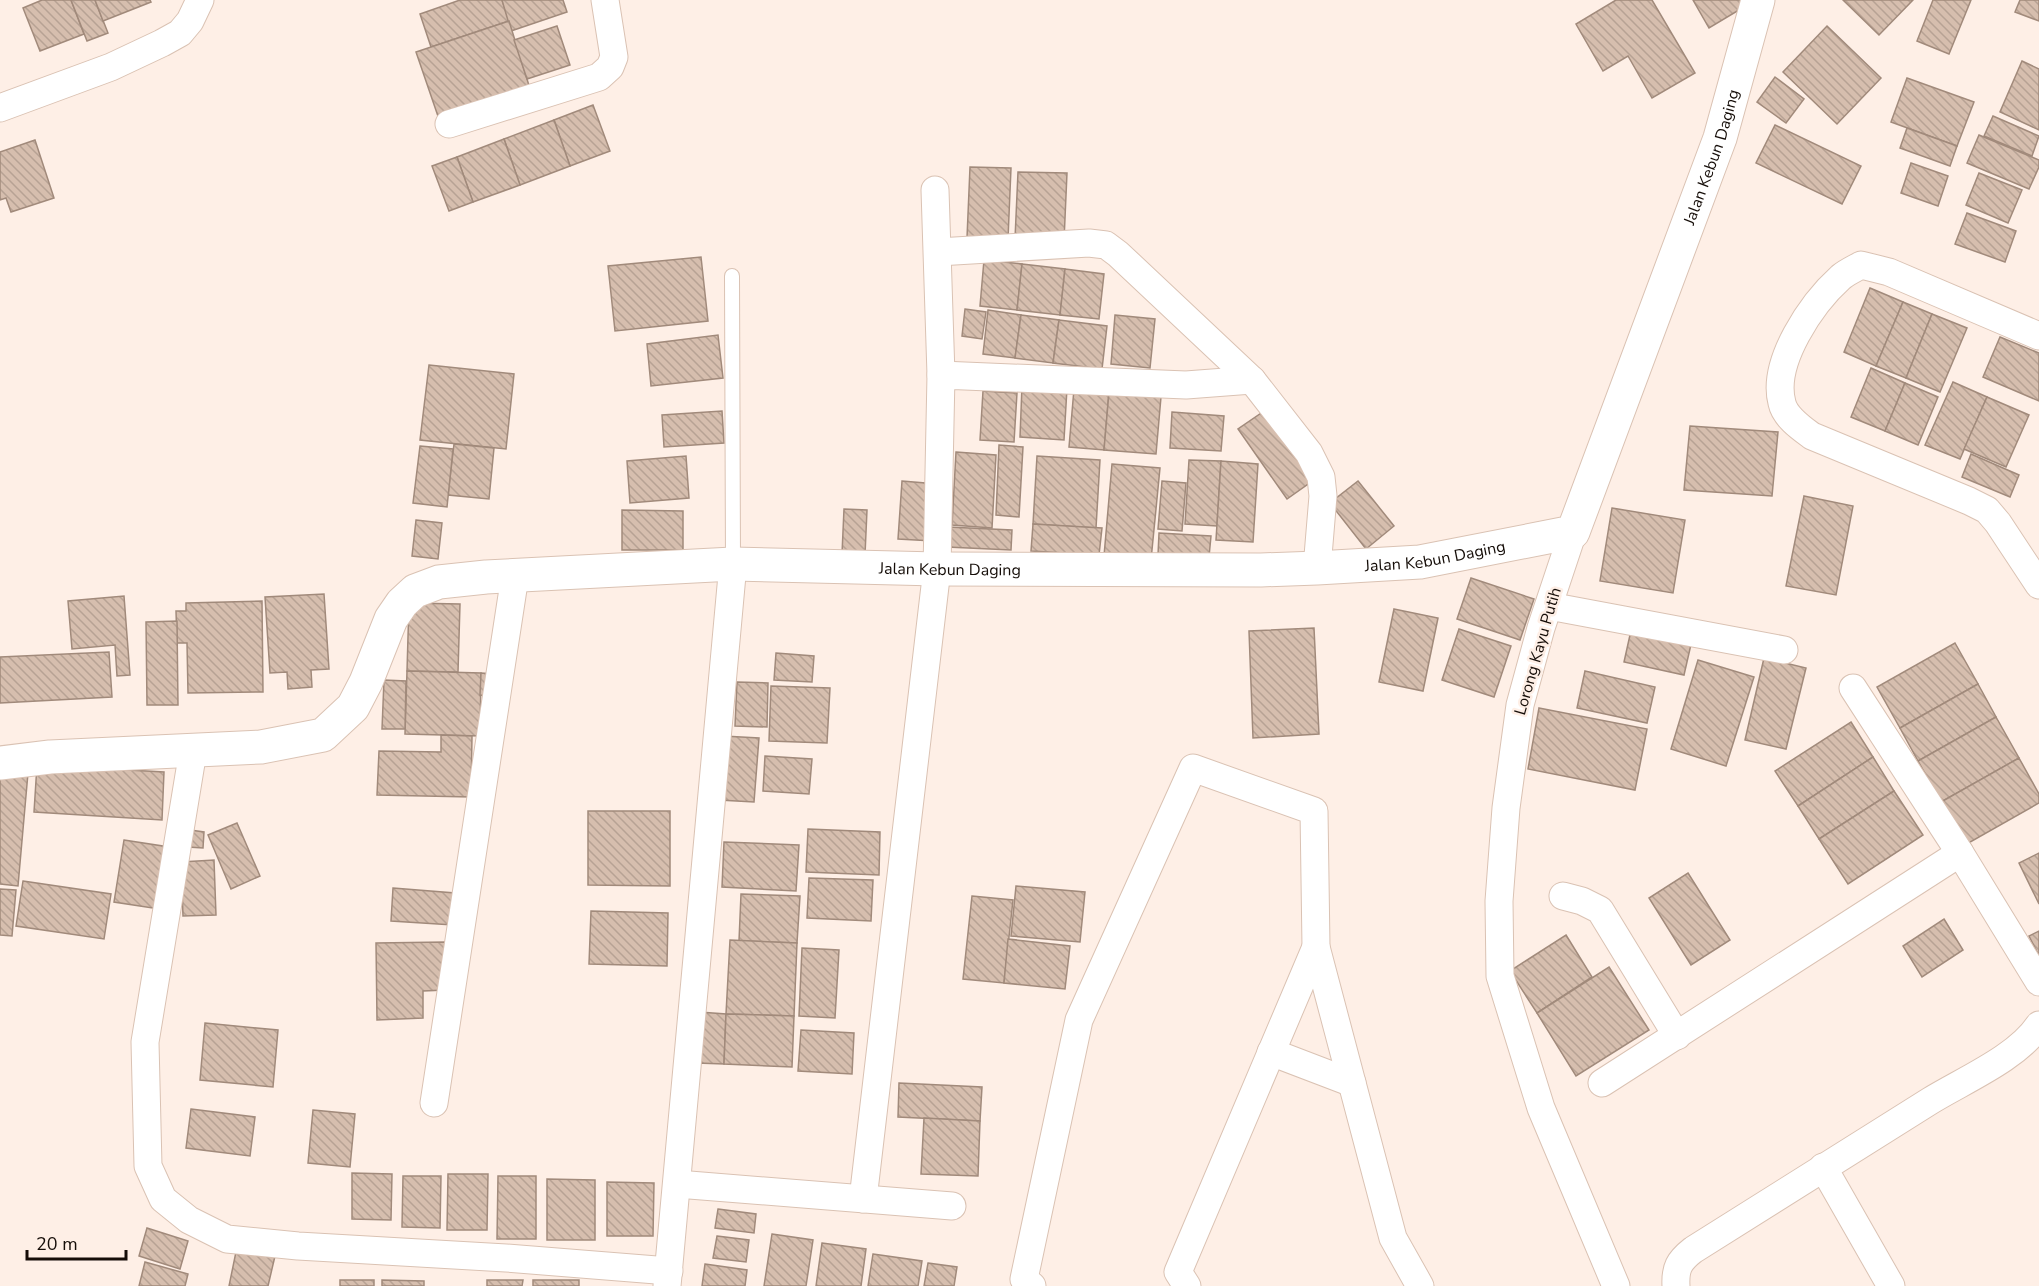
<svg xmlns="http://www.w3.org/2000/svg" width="2039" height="1286" font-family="'Nunito Sans',sans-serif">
<defs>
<pattern id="building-back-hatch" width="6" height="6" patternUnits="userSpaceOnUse" patternTransform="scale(1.5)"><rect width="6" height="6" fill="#d6beae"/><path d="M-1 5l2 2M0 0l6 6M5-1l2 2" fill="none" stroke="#b7a294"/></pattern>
</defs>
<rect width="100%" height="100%" fill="#feefe6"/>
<!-- building -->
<g fill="url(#building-back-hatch)" stroke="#a18a7b" stroke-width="1.5">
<polygon points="42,0 71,0 84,34 40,51 23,8"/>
<polygon points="71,0 95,0 108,33 87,41"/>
<polygon points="95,0 150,0 151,2 103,21"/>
<polygon points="460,0 502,0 509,21 431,47 420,14"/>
<polygon points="502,0 563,0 567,12 511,31"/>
<polygon points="1616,0 1652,0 1695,73 1652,98 1628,56 1603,71 1576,24"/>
<polygon points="1693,0 1746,0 1749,4 1709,28"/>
<polygon points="1843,0 1913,0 1879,35"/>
<polygon points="1933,0 1971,0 1949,54 1917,41"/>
<polygon points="2020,0 2039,0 2039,21 2015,12"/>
<polygon points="509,21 531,92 440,122 416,52"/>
<polygon points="557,26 570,65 527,79 514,40"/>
<polygon points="1827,26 1881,78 1837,124 1783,72"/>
<polygon points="2022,61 2039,69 2039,130 2000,112"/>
<polygon points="1775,77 1804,99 1786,123 1757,102"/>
<polygon points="1907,78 1974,102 1957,146 1891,122"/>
<polygon points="593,105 610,151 570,166 554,120"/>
<polygon points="1993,116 2039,136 2032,156 1984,136"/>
<polygon points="554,120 570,166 520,185 504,139"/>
<polygon points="1775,125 1861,166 1842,204 1756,163"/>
<polygon points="1907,128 1957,146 1950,166 1900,148"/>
<polygon points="1979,135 2039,160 2039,167 2029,189 1967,163"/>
<polygon points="504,139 520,185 473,202 457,157"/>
<polygon points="35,140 54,198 11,212 6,198 0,200 0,152"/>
<polygon points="457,157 473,202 449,211 432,166"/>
<polygon points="1911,163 1948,176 1938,206 1901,193"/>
<polygon points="970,167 1011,168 1008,239 967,238"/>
<polygon points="1018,172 1067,173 1064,241 1015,239"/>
<polygon points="1979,173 2022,190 2008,223 1966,205"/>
<polygon points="1967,213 2016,231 2005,262 1955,244"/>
<polygon points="701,257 708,321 615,331 608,266"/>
<polygon points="984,260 1022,264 1017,310 980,306"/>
<polygon points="1022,264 1065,269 1060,315 1017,310"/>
<polygon points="1065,269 1104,274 1099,319 1060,315"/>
<polygon points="1870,288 1903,302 1876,366 1844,352"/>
<polygon points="1903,302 1932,314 1906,378 1876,366"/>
<polygon points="965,309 986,312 982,339 962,336"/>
<polygon points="988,310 1021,315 1015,358 983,354"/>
<polygon points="1932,314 1967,328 1940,392 1906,378"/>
<polygon points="1021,315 1059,320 1053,363 1015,358"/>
<polygon points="1115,315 1155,319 1150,368 1111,364"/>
<polygon points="1059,320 1107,326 1102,369 1053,363"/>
<polygon points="718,335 723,378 651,386 647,344"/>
<polygon points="2000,337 2039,353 2039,401 1983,377"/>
<polygon points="429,365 514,374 506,449 420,440"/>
<polygon points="1871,368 1905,383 1885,431 1851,417"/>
<polygon points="1953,382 1987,397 1960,459 1925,445"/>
<polygon points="1905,383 1938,397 1918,445 1885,431"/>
<polygon points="1022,386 1067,388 1064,440 1020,437"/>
<polygon points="1074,389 1109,392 1104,450 1069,447"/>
<polygon points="983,391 1017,393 1014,442 980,440"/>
<polygon points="1109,392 1161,397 1156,454 1104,450"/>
<polygon points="1987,397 2029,415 2006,467 1964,449"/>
<polygon points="1270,407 1318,477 1287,499 1238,429"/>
<polygon points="722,411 724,443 664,447 662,415"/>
<polygon points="1172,412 1224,416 1221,451 1170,448"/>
<polygon points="1690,426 1778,432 1772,496 1684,490"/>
<polygon points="454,444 494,448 489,499 448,495"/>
<polygon points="999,445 1023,447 1019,517 996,515"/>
<polygon points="420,446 453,449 447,507 413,503"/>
<polygon points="956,452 996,455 992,528 952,525"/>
<polygon points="1971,454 2019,475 2010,497 1962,477"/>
<polygon points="686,456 689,498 630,503 627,461"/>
<polygon points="1037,456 1100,460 1096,528 1033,524"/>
<polygon points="1189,460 1221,461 1217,526 1185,524"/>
<polygon points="1221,461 1258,464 1253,542 1216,540"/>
<polygon points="1112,464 1160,468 1151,560 1104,556"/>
<polygon points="902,481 937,484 933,541 898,539"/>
<polygon points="1162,481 1186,483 1182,531 1158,529"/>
<polygon points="1358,481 1394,526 1366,549 1330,503"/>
<polygon points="1804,496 1853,506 1836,595 1786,586"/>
<polygon points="1612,508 1685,520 1673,593 1600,581"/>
<polygon points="844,509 867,510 865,555 842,554"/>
<polygon points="622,510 683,511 683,550 622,550"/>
<polygon points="416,520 442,523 438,559 412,556"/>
<polygon points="1033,524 1102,528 1099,555 1031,551"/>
<polygon points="948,527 1012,530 1011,550 947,547"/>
<polygon points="1159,533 1211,536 1209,557 1158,555"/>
<polygon points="1471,578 1534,599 1520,640 1457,619"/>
<polygon points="324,594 329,669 311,670 312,687 288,689 287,672 270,673 265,597"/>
<polygon points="124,596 130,675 117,676 115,645 72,649 68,601"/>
<polygon points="262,601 263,692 188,693 187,643 177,643 176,611 186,611 186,603"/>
<polygon points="409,603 460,604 458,672 407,671"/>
<polygon points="1394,609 1438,618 1423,691 1379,682"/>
<polygon points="177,621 178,705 147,705 146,622"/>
<polygon points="1632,626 1692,640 1684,675 1624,662"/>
<polygon points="1314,628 1319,734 1253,738 1249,631"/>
<polygon points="1459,629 1511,646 1494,697 1442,680"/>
<polygon points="1955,643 1978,684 1900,728 1877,687"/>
<polygon points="109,652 112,697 0,703 0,657"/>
<polygon points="776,653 814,656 812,682 774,680"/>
<polygon points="1764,658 1806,668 1786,749 1745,740"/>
<polygon points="1698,660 1754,677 1726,766 1671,749"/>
<polygon points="407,671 481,673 480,736 405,734"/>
<polygon points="1585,671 1655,687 1647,723 1577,708"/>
<polygon points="481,673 494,674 493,696 480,695"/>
<polygon points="384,680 406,681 405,729 382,729"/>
<polygon points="737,682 768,683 767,727 735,726"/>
<polygon points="1978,684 1996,717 1918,761 1900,728"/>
<polygon points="771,686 830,688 827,743 769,741"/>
<polygon points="1539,708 1647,729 1635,790 1528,769"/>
<polygon points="1996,717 2019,758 1941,802 1918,761"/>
<polygon points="1851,722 1873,757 1798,806 1775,771"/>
<polygon points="441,735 472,736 471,797 377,795 379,751 441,752"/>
<polygon points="723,736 759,738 754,802 719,800"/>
<polygon points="765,756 812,759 809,794 763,791"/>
<polygon points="1873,757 1894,791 1819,839 1798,806"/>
<polygon points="2019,758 2039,794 2039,803 1965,845 1941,802"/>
<polygon points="37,765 164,772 162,820 34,812"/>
<polygon points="0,770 28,773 18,886 0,884"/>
<polygon points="1894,791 1923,835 1848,884 1819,839"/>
<polygon points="588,811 670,811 670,886 588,885"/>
<polygon points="237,823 260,876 231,889 208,835"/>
<polygon points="808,829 880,832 879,875 806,872"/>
<polygon points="190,830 204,832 203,848 188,847"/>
<polygon points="124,840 169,847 159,909 114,902"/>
<polygon points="724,842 799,845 796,891 722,887"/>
<polygon points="2039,853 2039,904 2019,863"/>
<polygon points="214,860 216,915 183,916 181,862"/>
<polygon points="1688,873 1730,940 1691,965 1649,898"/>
<polygon points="809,878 873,880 871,921 807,918"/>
<polygon points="23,881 111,894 104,939 16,926"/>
<polygon points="1016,886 1085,892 1080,942 1011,936"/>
<polygon points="393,888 455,893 453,925 391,921"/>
<polygon points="0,889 16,890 12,936 0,935"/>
<polygon points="741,894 800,896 797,943 739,941"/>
<polygon points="972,896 1013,900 1004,983 963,979"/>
<polygon points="591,911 668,913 667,966 589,964"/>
<polygon points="1944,919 1963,950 1922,977 1903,946"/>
<polygon points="2039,931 2039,956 2029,936"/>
<polygon points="1566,935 1592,977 1537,1013 1510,971"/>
<polygon points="1008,939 1070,946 1065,989 1004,983"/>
<polygon points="730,940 797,943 794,1016 726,1014"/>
<polygon points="445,942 445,990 423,991 423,1018 377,1020 376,943"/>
<polygon points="802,948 839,950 835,1018 799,1016"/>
<polygon points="1609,967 1649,1030 1576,1076 1537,1013"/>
<polygon points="699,1012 726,1014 724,1064 697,1063"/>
<polygon points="726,1014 794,1016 792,1067 724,1064"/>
<polygon points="205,1023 278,1030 273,1087 200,1080"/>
<polygon points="801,1030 854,1033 852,1074 798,1071"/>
<polygon points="899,1083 982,1087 980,1121 898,1117"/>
<polygon points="191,1109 255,1117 250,1156 186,1148"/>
<polygon points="313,1110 355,1114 350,1167 308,1163"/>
<polygon points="924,1118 980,1121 978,1176 921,1174"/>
<polygon points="352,1173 392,1174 391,1220 352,1219"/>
<polygon points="448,1174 488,1174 487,1230 447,1230"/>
<polygon points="403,1176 441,1176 440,1228 402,1227"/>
<polygon points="498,1176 536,1176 536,1239 497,1239"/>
<polygon points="547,1179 595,1180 595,1240 547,1240"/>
<polygon points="607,1182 654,1183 653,1236 607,1236"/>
<polygon points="718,1209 756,1214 754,1233 715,1228"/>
<polygon points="147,1228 188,1241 180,1269 139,1256"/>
<polygon points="772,1234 813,1240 806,1286 764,1286"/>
<polygon points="717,1236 749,1240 746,1262 713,1258"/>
<polygon points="822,1243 866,1249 861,1286 816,1286"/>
<polygon points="237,1247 275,1256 268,1286 229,1286"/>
<polygon points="873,1254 922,1261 918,1286 868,1286"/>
<polygon points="145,1262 188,1274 185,1286 139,1286"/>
<polygon points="928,1263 957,1267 954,1286 924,1286"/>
<polygon points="705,1264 747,1270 745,1286 702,1286"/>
<rect x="340" y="1280" width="34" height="6"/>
<polygon points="382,1280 424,1281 424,1286 382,1286"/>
<polygon points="487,1280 523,1280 522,1286 487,1286"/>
<rect x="533" y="1280" width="46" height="6"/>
</g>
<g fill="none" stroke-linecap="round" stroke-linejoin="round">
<defs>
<polyline id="service" points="732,276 733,564"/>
<g id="minor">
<polyline points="0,108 111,67 162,43 180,33 190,21 200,0"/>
<polyline points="449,124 599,77 610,67 614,57 605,0"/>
<polyline points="935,190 941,375"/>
<polyline points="938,252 1089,243 1106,245 1118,254 1252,380 1309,453 1321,477 1323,496 1317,568"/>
<path d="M2039,336L1889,272L1861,265C1854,269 1847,272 1841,277C1812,303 1771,362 1782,403C1785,417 1801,428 1812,436L1969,501L1987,510L1998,523L2039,585"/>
<polyline points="1573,532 1541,628 1520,705 1506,808 1499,901 1500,976 1541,1108 1616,1286"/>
<polyline points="1549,606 1784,650"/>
<polyline points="1853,688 1960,853 2039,982"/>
<polyline points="193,751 145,1042 148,1166 163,1199 189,1220 227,1239 298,1246 506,1258 669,1271"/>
<polyline points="1563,896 1582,901 1600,910 1677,1036"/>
<polyline points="1271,1052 1352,1083"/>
<polyline points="1602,1083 1960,853"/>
<polyline points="434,1103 515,576"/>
<polyline points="1823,1167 1891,1286"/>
<polyline points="677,1184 952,1206"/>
<polyline points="863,1199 937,569 941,375 1186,385 1252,380"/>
<polyline points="667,1286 733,564"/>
<polyline points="1032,1286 1024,1279 1079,1020 1193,768 1314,811 1316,947 1393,1238 1420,1286"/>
<polyline points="1187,1286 1178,1272 1316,947"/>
<path d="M1676,1286C1675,1268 1679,1261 1693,1250C1772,1200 1851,1150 1930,1101C1964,1080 2017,1058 2039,1025"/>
</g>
<g id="tertiary">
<path id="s1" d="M0,763L50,757L261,747L323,735L353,707L366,682L391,619L402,603L415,591L439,582L486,577L733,564L937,569L1261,570L1317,568L1420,562L1573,532L1720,138L1758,0"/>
</g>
</defs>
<!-- service casing -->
<use href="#service" stroke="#dac2b3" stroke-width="16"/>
<!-- minor casing -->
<use href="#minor" stroke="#dac2b3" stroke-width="29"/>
<!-- tertiary casing -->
<use href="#tertiary" stroke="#dac2b3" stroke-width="35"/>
<!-- service -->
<use href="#service" stroke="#fff" stroke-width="14"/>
<!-- minor -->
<use href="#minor" stroke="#fff" stroke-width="27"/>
<!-- tertiary -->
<use href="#tertiary" stroke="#fff" stroke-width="33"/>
</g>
<g text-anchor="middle" stroke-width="5" stroke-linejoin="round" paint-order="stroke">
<!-- street labels -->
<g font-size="16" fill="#150d08" stroke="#feefe6">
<text dy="6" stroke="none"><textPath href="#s1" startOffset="2062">Jalan Kebun Daging</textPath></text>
<text dy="6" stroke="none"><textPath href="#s1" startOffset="1522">Jalan Kebun Daging</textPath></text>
<text dy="6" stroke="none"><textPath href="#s1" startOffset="1036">Jalan Kebun Daging</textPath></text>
<text transform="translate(1537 651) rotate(-74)" y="6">Lorong Kayu Putih</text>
</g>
</g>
<!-- scale -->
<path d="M27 1250v9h99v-9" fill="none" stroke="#150d08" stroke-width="3"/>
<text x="36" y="1250" font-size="18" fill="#150d08" stroke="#feefe6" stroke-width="4.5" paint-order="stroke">20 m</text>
</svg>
